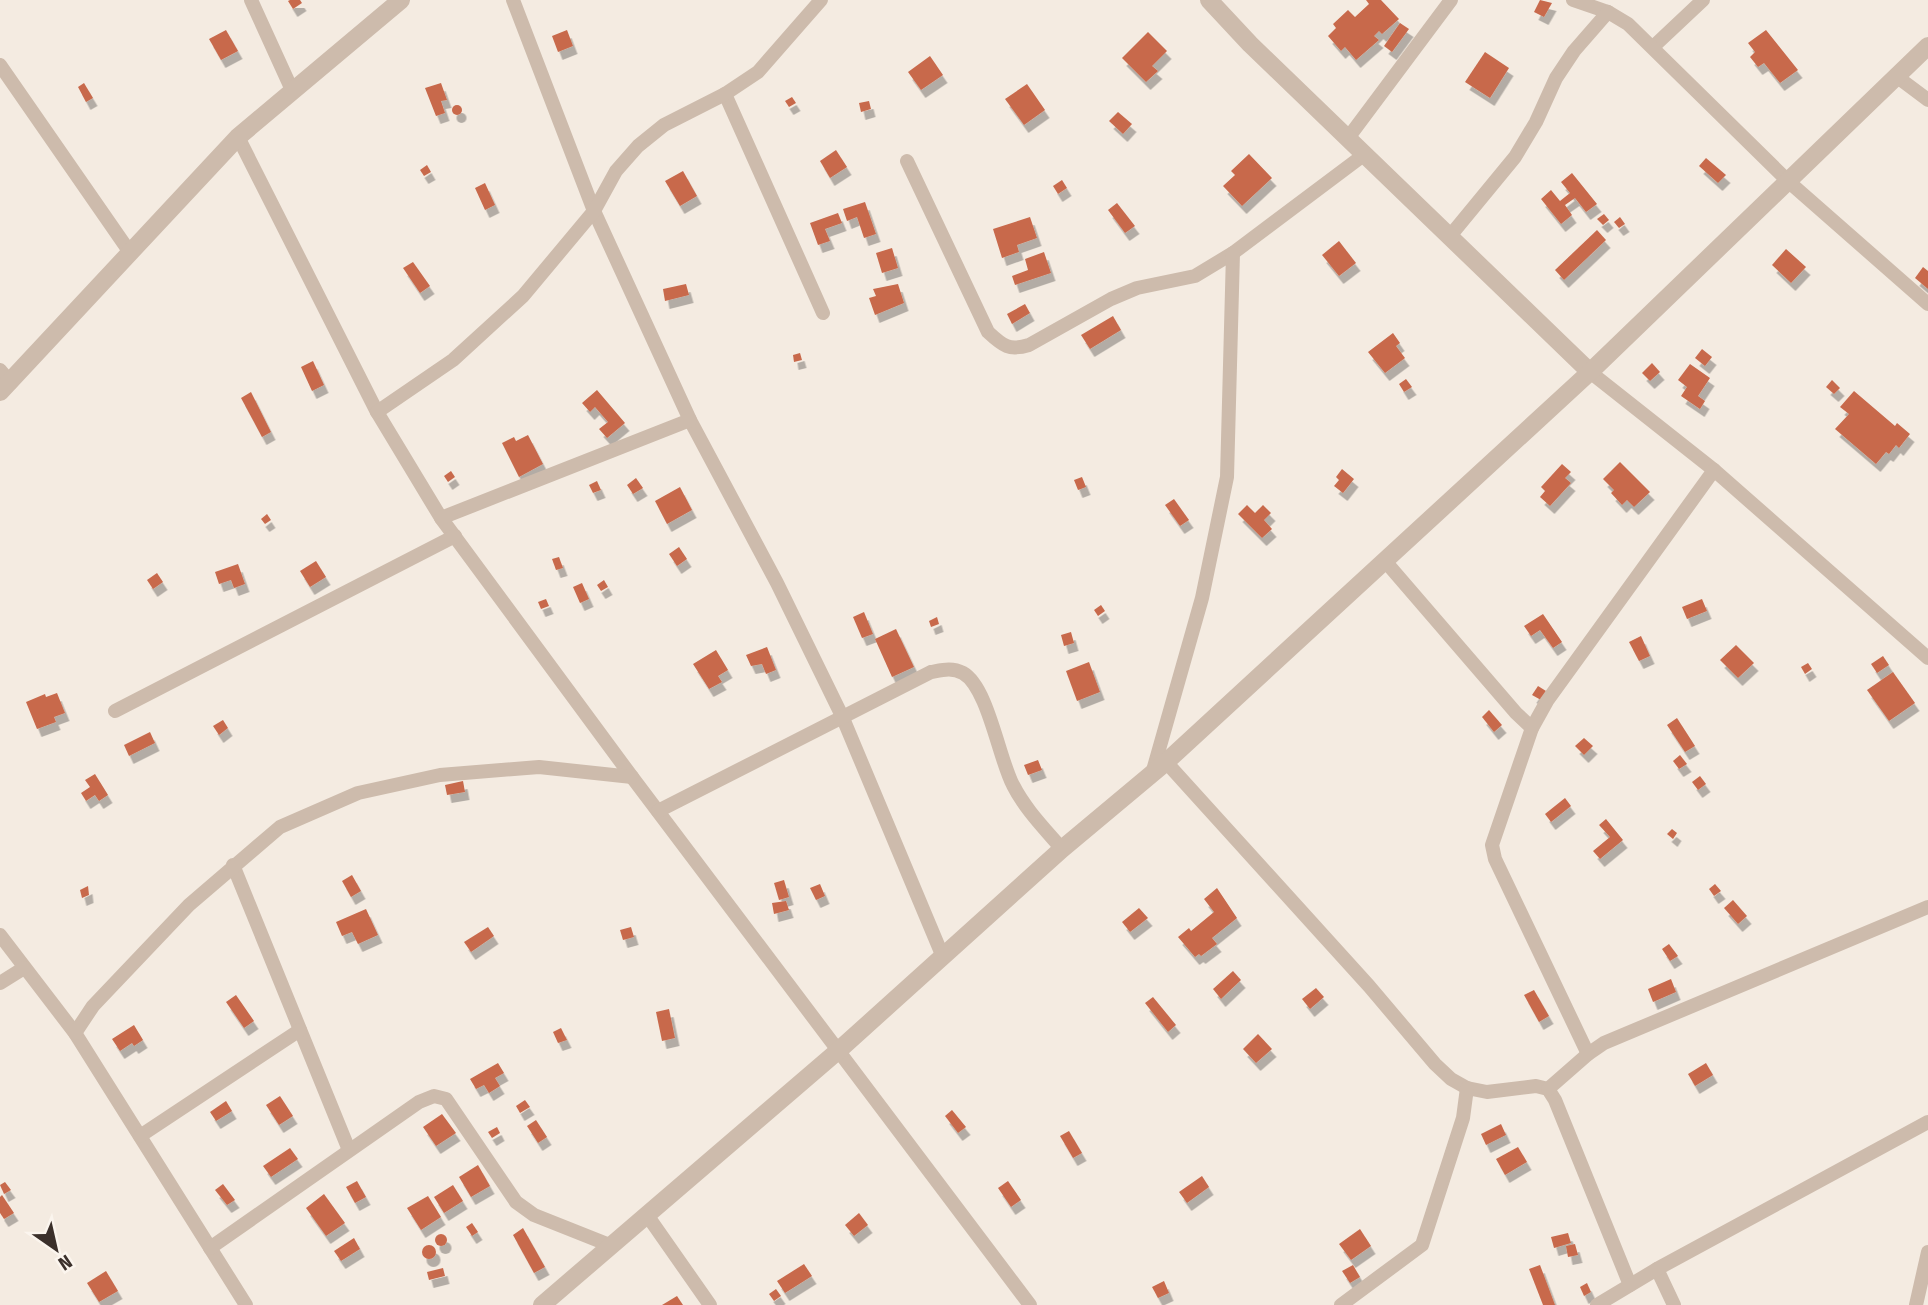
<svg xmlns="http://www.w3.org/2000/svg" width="1928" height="1305" font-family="'Fira Sans Condensed',sans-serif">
<defs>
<filter id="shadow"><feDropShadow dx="4.5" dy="8" stdDeviation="0" flood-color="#0004"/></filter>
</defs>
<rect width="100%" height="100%" fill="#f4ebe1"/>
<!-- building -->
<g fill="#c8694b" filter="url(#shadow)">
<polygon points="290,0 300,0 302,3 293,9 288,1"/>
<polygon points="1366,0 1381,0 1399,19 1382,34 1379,31 1374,36 1379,40 1356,60 1345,47 1341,51 1328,36 1336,28 1333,24 1348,10 1355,17 1369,4"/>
<polygon points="1540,0 1552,3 1544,17 1534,12"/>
<polygon points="1400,23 1409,29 1392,52 1384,46"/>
<polygon points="226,30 238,51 221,60 209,39"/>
<polygon points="567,30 573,46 558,52 552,36"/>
<polygon points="1766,30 1798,70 1780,83 1764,63 1758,67 1750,57 1755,52 1748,43"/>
<polygon points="1148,32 1167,51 1152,66 1158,71 1146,82 1122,58"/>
<polygon points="1485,52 1509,68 1490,98 1465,82"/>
<polygon points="930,56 943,75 921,90 908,72"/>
<polygon points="84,83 93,98 86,102 78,87"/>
<polygon points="441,83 447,100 441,101 445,113 436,116 425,88"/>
<polygon points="1027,84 1045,110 1024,125 1005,99"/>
<polygon points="792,97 796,103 789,107 785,101"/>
<polygon points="869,101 871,109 861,112 859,103"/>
<circle cx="457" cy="110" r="5"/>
<polygon points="1118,112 1132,124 1123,134 1109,121"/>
<polygon points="836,150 847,167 830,178 820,161"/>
<polygon points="1249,154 1272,178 1242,206 1223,186 1235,175 1231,171"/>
<polygon points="1706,158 1726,175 1718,183 1699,166"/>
<polygon points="427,165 431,172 424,176 420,170"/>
<polygon points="683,171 697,196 680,206 665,181"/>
<polygon points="1572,173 1597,204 1586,212 1575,198 1565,205 1572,215 1561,224 1541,199 1551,190 1560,201 1570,193 1561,182"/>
<polygon points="1062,180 1067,188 1058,194 1053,186"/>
<polygon points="485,183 495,205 485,210 475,188"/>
<polygon points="865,202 876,234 864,238 857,217 847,221 843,209"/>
<polygon points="1117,203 1135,226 1125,233 1108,210"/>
<polygon points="838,213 842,223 825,229 830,241 818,245 810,223"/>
<polygon points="1604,214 1609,220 1603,225 1597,219"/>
<polygon points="1030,217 1037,238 1017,245 1019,252 1002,258 993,229"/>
<polygon points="1620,217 1625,224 1619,228 1614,222"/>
<polygon points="1597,230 1606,240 1564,280 1555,270"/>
<polygon points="1339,241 1356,263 1339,276 1322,255"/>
<polygon points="892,248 898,268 882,273 876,253"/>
<polygon points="1786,249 1806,267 1791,283 1772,265"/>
<polygon points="1044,252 1051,273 1015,285 1012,276 1028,270 1025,259"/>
<polygon points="413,262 430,286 420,293 403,268"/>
<polygon points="1923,267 1928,271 1928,289 1915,278"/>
<polygon points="686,284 689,295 665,301 663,289"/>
<polygon points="898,284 904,303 875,315 869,298 876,296 873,289"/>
<polygon points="1025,304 1030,313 1012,324 1007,314"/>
<polygon points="1113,316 1121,330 1090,349 1081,335"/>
<polygon points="1393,333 1400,343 1396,346 1405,358 1385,373 1368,352"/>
<polygon points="1702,349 1712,357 1705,366 1695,358"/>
<polygon points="800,353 802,360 794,362 793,355"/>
<polygon points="313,361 324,385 312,391 301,367"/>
<polygon points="1652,363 1660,372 1650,381 1642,373"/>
<polygon points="1690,364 1710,378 1698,396 1705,401 1700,409 1681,396 1687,387 1678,380"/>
<polygon points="1406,379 1412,387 1404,392 1399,384"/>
<polygon points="1832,380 1840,388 1834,394 1826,387"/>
<polygon points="597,390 625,423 607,438 599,429 608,422 595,407 590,412 582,403"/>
<polygon points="1854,391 1895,426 1897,423 1910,434 1899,448 1896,445 1889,454 1886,452 1876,464 1835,429 1849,414 1840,407"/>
<polygon points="251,392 271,432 262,437 241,398"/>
<polygon points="528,435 543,464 519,477 502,443 514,437 516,441"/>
<polygon points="1620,462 1650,492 1634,507 1627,500 1622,505 1611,493 1614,490 1603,479"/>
<polygon points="1562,464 1571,472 1565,478 1571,483 1550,506 1540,497 1545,491 1541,487"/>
<polygon points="1342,469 1354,479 1343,493 1334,486 1339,480 1336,477"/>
<polygon points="451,471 455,477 448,482 444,476"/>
<polygon points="1082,477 1086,487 1078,490 1074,480"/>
<polygon points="636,478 643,488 633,494 627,485"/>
<polygon points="597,481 601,490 593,493 589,485"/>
<polygon points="680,487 692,510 667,524 655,501"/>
<polygon points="1174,499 1189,520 1180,526 1165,505"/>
<polygon points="1247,505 1255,513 1263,505 1271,513 1264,520 1272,529 1262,538 1238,514"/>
<polygon points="267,514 271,520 265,524 261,519"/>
<polygon points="679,547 687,559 677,566 669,554"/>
<polygon points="559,557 563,568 556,570 552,559"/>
<polygon points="316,561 326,577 310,587 300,571"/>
<polygon points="238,564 245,584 234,588 231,580 219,584 215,572"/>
<polygon points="157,573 163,582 153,589 147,580"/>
<polygon points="604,580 608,587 601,591 597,585"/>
<polygon points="582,583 589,599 580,603 573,587"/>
<polygon points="546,599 549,606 541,609 538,602"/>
<polygon points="1702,599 1707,611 1687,619 1682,607"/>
<polygon points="1101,605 1105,611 1098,616 1094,610"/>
<polygon points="864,612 873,634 862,638 853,617"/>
<polygon points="1543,614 1562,642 1553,648 1540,630 1531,636 1524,626"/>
<polygon points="937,617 939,624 931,627 929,621"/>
<polygon points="896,629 914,667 892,677 875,639"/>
<polygon points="1071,632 1074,643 1064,646 1061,635"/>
<polygon points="1641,636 1650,656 1639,661 1629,642"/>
<polygon points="1736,645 1754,663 1738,678 1720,660"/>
<polygon points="767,647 776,670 766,674 762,664 751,666 746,655"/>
<polygon points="716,650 728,670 718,676 722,682 709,689 693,664"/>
<polygon points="1883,656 1889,665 1877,673 1871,664"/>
<polygon points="1089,662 1100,692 1077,701 1066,671"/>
<polygon points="1808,663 1812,669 1805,674 1801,667"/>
<polygon points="1893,672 1915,703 1889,721 1867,690"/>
<polygon points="1538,686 1546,691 1541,700 1532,695"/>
<polygon points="57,693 65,713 54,717 56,722 37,729 26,702 45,694 46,697"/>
<polygon points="1489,710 1502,725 1494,732 1482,717"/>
<polygon points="1677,718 1695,746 1685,752 1667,725"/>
<polygon points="223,720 228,728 219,735 213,726"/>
<polygon points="150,732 155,743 129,756 124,745"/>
<polygon points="1584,738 1593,746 1584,755 1575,746"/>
<polygon points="1680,755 1687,764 1679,769 1673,761"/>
<polygon points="1038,760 1042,770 1028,775 1024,765"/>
<polygon points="95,774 108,795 99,801 95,795 86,801 81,793 90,787 85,780"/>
<polygon points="1700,776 1706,784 1698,790 1692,782"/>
<polygon points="463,781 465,792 447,795 445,785"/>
<polygon points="1565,798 1571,806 1551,822 1545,814"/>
<polygon points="1606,819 1623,840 1600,859 1593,851 1610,837 1599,825"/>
<polygon points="1672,829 1677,833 1673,839 1667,834"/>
<polygon points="352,875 361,891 351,897 342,881"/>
<polygon points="784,880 789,897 779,900 774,883"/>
<polygon points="820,884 825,896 816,900 810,888"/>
<polygon points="1715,884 1721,891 1714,896 1709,889"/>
<polygon points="88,886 89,895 82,898 80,890"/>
<polygon points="1217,888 1237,918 1212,938 1217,944 1201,956 1199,954 1195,957 1178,937 1189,928 1191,931 1214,912 1204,899"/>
<polygon points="1733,900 1747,916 1738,924 1724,908"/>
<polygon points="786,901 789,910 774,914 772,903"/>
<polygon points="1139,908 1148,918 1130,932 1122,922"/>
<polygon points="366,909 378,935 358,944 352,932 342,936 336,922"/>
<polygon points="488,927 494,936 471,952 464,942"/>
<polygon points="631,927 634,937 623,940 620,930"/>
<polygon points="1669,944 1678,956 1670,961 1662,949"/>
<polygon points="1233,971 1241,980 1221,999 1213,989"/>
<polygon points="1671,979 1676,992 1653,1002 1648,989"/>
<polygon points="1316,988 1324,997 1310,1009 1302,999"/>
<polygon points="1534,990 1549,1016 1539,1022 1524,995"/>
<polygon points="236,995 254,1021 244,1028 226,1002"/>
<polygon points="1153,997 1176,1025 1168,1032 1145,1003"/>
<polygon points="669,1009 675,1038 662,1041 656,1012"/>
<polygon points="134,1025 143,1040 134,1046 132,1043 120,1051 112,1039"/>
<polygon points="561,1028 567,1040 558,1043 553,1032"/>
<polygon points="1258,1034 1272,1049 1256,1063 1243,1049"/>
<polygon points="498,1063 504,1073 495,1078 500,1086 489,1093 484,1085 476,1089 470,1079"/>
<polygon points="1706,1063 1713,1075 1695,1086 1688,1074"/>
<polygon points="280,1096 293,1116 279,1125 266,1105"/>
<polygon points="525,1100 530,1107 520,1113 516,1106"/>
<polygon points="226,1101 232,1111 216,1121 210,1112"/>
<polygon points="952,1110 966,1127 958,1133 945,1116"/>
<polygon points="442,1114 456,1133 436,1146 423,1127"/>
<polygon points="536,1120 547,1137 538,1143 527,1126"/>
<polygon points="1501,1124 1506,1135 1486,1145 1481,1134"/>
<polygon points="497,1127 500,1133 492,1138 488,1132"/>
<polygon points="1069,1131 1082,1153 1073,1158 1060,1136"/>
<polygon points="1518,1147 1527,1162 1505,1175 1496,1159"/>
<polygon points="290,1148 298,1159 271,1177 263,1166"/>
<polygon points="478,1165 490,1186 471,1197 459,1177"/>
<polygon points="1202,1176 1209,1187 1187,1203 1179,1192"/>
<polygon points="357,1181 366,1197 355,1203 346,1187"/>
<polygon points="1008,1181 1021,1200 1011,1207 998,1188"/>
<polygon points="5,1182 11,1190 4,1194 0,1185"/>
<polygon points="223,1184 235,1200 227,1205 215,1190"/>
<polygon points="453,1185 463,1201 444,1213 434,1197"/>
<polygon points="324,1194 345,1223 326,1236 306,1208"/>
<polygon points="2,1195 14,1213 4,1219 0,1213 0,1197"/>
<polygon points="428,1196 441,1217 421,1230 407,1208"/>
<polygon points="859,1213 868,1225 854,1236 845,1225"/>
<polygon points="472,1223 478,1232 472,1236 466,1227"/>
<polygon points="523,1228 545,1267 534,1273 513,1235"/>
<polygon points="1360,1229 1371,1246 1351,1260 1339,1244"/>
<polygon points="1568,1233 1571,1243 1554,1248 1551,1237"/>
<circle cx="441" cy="1240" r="6"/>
<polygon points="354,1238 360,1249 341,1261 334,1251"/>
<polygon points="1575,1244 1578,1255 1568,1257 1566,1246"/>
<circle cx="429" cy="1252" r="7"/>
<polygon points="804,1264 812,1276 785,1293 777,1281"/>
<polygon points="1353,1265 1360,1277 1350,1283 1342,1271"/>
<polygon points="1540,1265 1555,1305 1543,1305 1529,1269"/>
<polygon points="443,1268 445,1276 429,1280 427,1272"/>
<polygon points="106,1271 118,1291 99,1302 87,1283"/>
<polygon points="1164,1281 1169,1293 1158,1298 1152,1287"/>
<polygon points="1587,1283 1591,1292 1584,1296 1580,1287"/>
<polygon points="776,1289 781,1296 774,1301 769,1294"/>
<polygon points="677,1296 683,1305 662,1305"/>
</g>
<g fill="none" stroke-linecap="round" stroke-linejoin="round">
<!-- minor -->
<g stroke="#cdbbac" stroke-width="14">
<polyline points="251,0 292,90"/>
<polyline points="513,0 594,211 690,420 777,583 842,716 943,957"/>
<polyline points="1573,0 1608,12"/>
<polyline points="1653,47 1703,0"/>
<polyline points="0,65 129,251"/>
<polyline points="1896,76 1928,100"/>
<polyline points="725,94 823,313"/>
<polyline points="238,137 377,412 441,518 632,777 1030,1305"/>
<polyline points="1348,138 1451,0"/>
<path d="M907,161L988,332C1003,346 1009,351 1029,345L1111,299L1137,288L1195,276L1233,253L1365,154"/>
<polyline points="1450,236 1515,157 1536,122 1556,78 1574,51 1608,12 1628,24 1789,182 1928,304"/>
<polyline points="0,370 11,383"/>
<polyline points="1590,372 1714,470 1928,658"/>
<polyline points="377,412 453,360 523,296 594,211 616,171 638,146 664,125 725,94 758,72 821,0"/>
<polyline points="441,518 690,420"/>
<polyline points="1385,561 1516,713 1532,728"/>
<polyline points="115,711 455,536"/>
<polyline points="1166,762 1369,986 1435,1064 1451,1079 1467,1088 1487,1092 1536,1086 1548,1089 1555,1100 1630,1285"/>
<polyline points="1152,774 1202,598 1227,477 1233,253"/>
<path d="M658,811L931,672C942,670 952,667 963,673C988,687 999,759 1013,785C1025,809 1045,829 1062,849"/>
<polyline points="233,865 349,1150"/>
<polyline points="0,935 75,1033 246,1305"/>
<polyline points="0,983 24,968"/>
<polyline points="75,1033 93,1006 189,905 280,827 358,793 440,775 539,767 632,777"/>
<polyline points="1588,1054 1495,859 1492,845 1532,728 1547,701 1714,470"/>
<polyline points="1548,1089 1588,1054 1604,1043 1928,907"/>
<polyline points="140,1136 300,1030"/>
<polyline points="647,1215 710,1305"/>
<polyline points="210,1248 419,1102 434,1096 446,1099 516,1202 534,1215 612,1246"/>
<polyline points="1657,1269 1674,1305"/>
<polyline points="1341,1305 1422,1245 1463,1118 1467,1088"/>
<polyline points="1597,1305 1657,1269 1928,1122"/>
<polyline points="1916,1305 1928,1252"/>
</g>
<!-- tertiary -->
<g stroke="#cdbbac" stroke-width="18">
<polyline points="1209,0 1250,44 1590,372"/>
<polyline points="0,392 238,137 401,0"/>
<polyline points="542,1305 839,1050 1062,849 1166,762 1590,372 1928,46"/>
</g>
</g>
<!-- north arrow -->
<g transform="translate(56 1249) rotate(146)" stroke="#fbf5ee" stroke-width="5" paint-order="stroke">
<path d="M0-5L12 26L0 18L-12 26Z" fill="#3b302b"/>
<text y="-10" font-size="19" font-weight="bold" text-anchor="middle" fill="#3b302b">N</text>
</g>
</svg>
